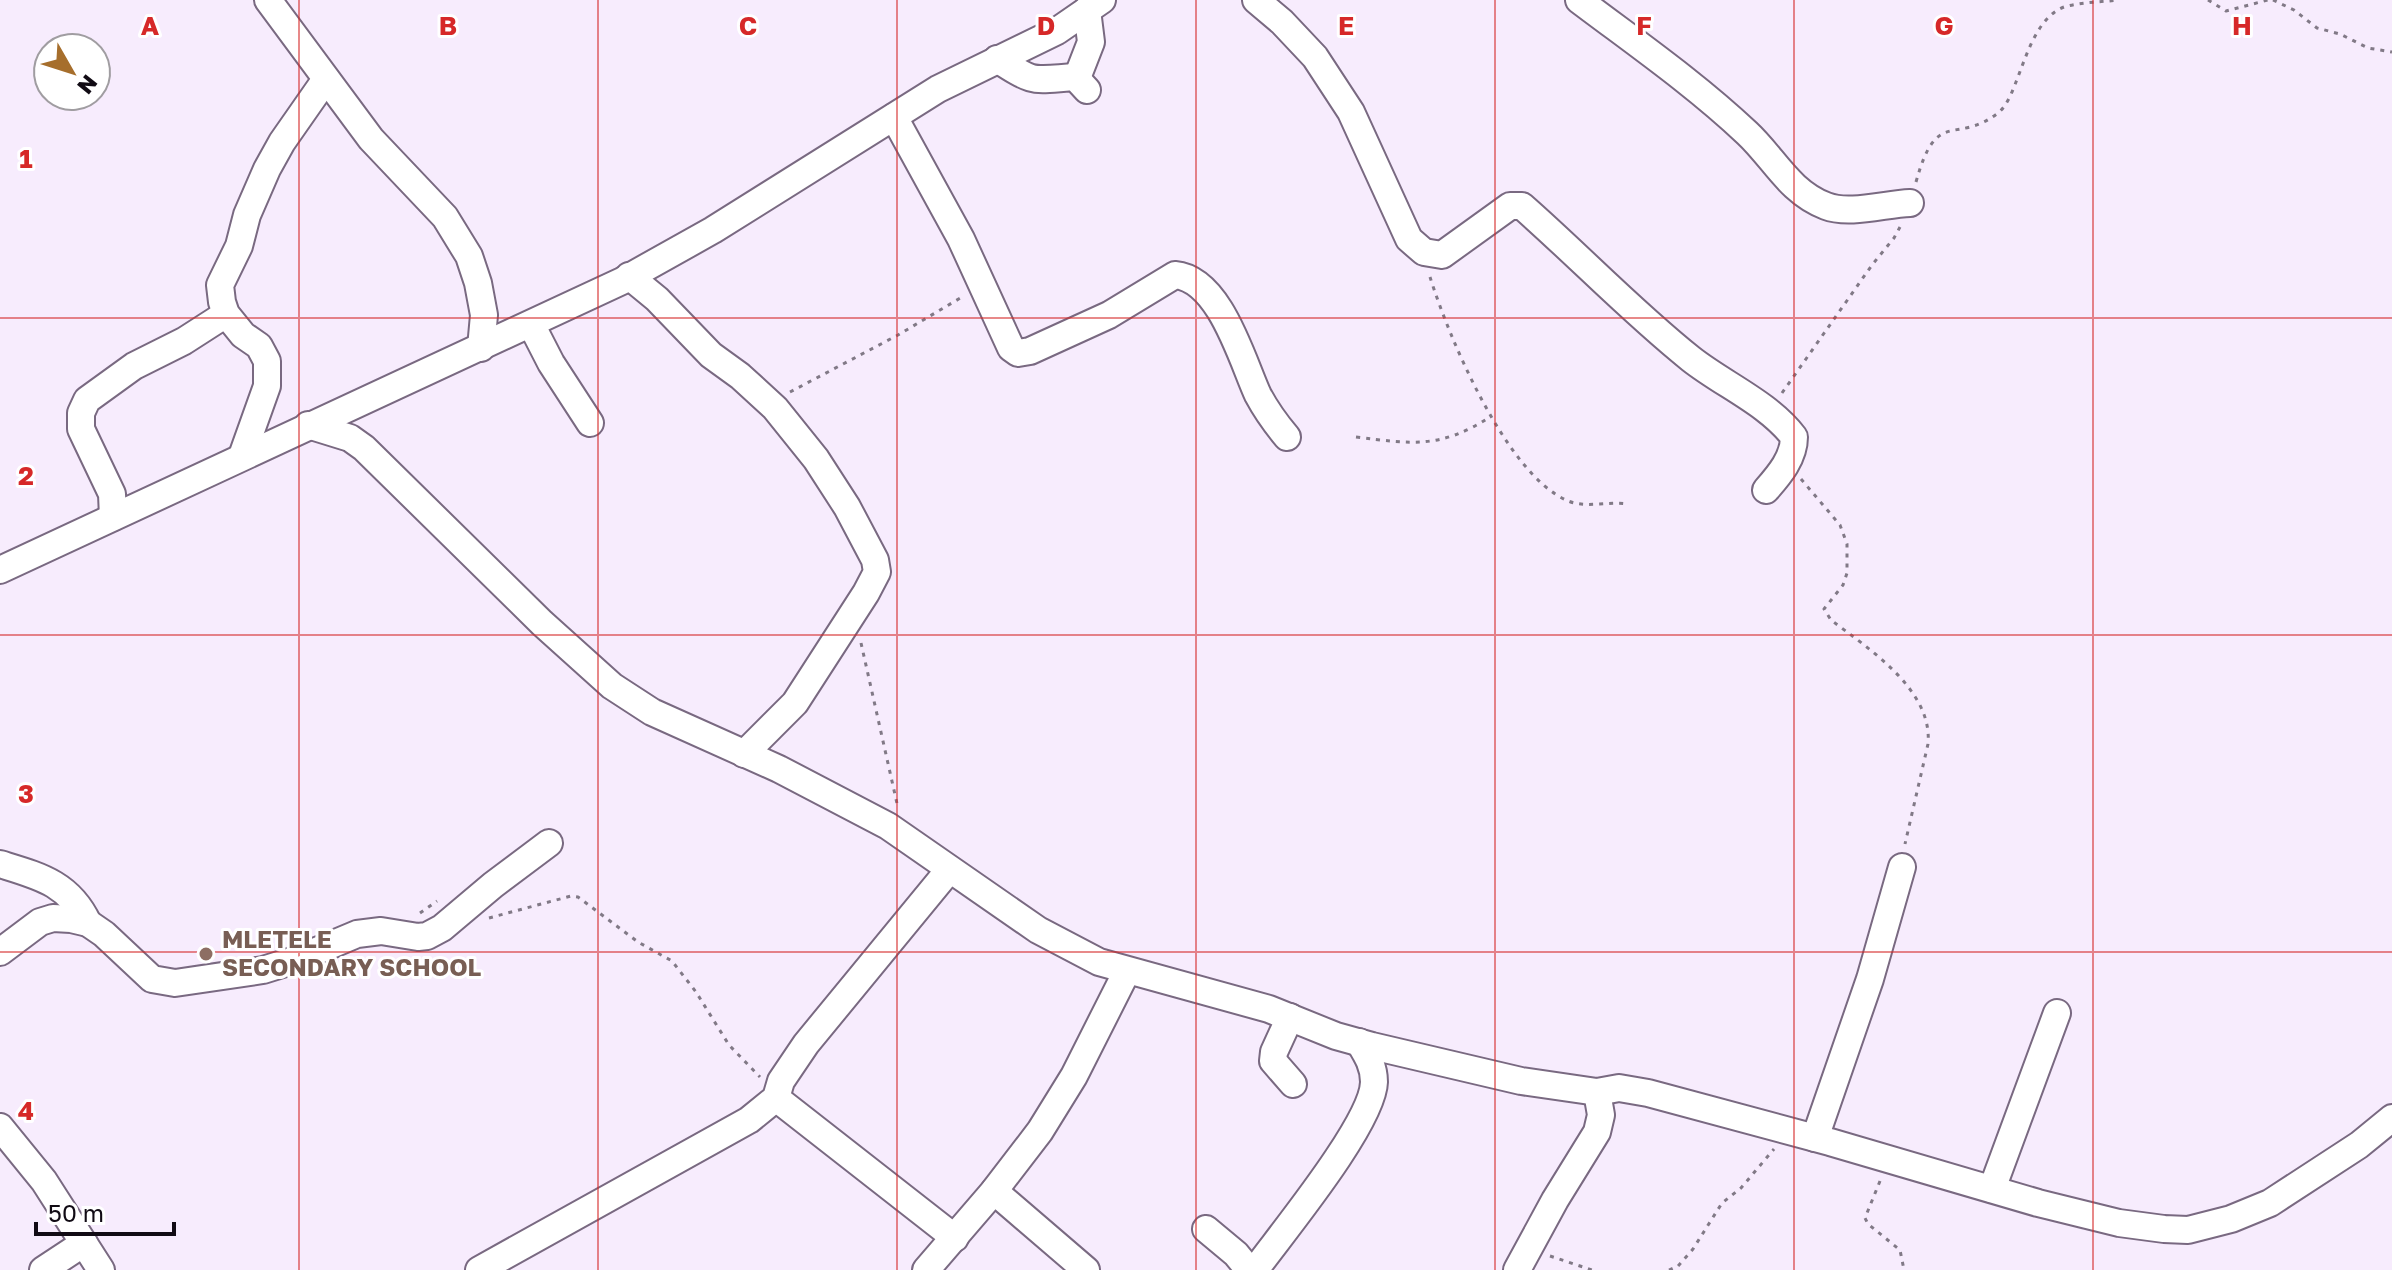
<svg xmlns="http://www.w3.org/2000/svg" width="2392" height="1270" font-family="'Golos Text',sans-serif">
<rect width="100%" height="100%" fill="#f7ecfd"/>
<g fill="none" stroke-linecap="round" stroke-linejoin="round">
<defs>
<g id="minor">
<polyline points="268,0 371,139 445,217 469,256 478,283 484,315 481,348"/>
<path d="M1256,0L1282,22L1315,57L1351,112L1409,239L1424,252L1442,255L1510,206H1522C1579,256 1632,312 1691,359C1724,385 1768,403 1794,437C1794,458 1779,475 1766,490"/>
<path d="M1579,0C1636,43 1695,84 1747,133C1774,158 1789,192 1826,206C1849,215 1885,204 1910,203"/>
<path d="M997,59C1036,84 1031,80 1075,77L1087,90"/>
<polyline points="1077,78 1091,42 1087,10"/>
<path d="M894,117L961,239L1011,348L1018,353L1030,351L1109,315L1175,275C1220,279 1242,360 1258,395C1266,410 1276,424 1287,437"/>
<polyline points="629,276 657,299 711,355 740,376 775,408 816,459 847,507 875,560 877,572 866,593 795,703 744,754"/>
<polyline points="531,324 551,363 590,423"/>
<polyline points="308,425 350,438 364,448 542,623 612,686 652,712 779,769 888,826 1038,930 1099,962 1269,1009 1336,1036 1372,1046 1521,1081 1597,1092 1619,1088 1648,1093 1830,1142 2038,1203 2119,1223 2164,1229 2188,1230 2231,1219 2270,1203 2359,1145 2392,1118"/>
<polyline points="242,456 267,386 267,361 259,346 243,335 226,314 222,302 220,285 239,246 247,215 267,169 282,142 326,79"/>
<polyline points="113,517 112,494 81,429 81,413 87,400 134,366 184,341 226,314"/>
<polyline points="0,570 622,281 713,230 938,89 1057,31 1102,0"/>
<path d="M0,864C39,876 69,883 88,923"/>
<polyline points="0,952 40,922 53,918 71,919 88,923 104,934 152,979 175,983 263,970 295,960 357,934 381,931 418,937 427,936 442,928 493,885 549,843"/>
<polyline points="1290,1017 1274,1052 1273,1061 1293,1084"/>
<polyline points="776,1098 955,1238"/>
<polyline points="0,1127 44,1181 101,1270"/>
<polyline points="1815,1138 1870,979 1902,867"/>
<polyline points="1992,1189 2057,1013"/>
<polyline points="994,1191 1086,1270"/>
<polyline points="1206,1229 1236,1254 1249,1270"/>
<polyline points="43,1270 84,1243"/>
<polyline points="479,1270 749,1120 776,1098 781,1081 806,1044 949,870"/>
<polyline points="926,1270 994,1191 1040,1131 1074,1076 1127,971"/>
<path d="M1255,1270C1282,1233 1373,1123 1374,1082C1374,1066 1367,1055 1359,1042"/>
<polyline points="1517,1270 1555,1200 1597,1132 1601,1115 1597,1092"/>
</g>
</defs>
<!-- minor casing -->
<use href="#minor" stroke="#796981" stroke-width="30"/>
<!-- path -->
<g stroke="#817986" stroke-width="3" stroke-dasharray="4 6" stroke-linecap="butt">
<polyline points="2208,0 2226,11 2268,0"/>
<polyline points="2273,0 2294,10 2317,28 2340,34 2368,48 2392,52"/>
<path d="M1916,182C1937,106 1955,146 1998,113C2007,106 2012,92 2016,82C2026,57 2037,17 2064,7C2082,2 2101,2 2119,0"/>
<path d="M1430,277C1449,338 1506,473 1566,500C1584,509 1608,501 1627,504"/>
<polyline points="790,392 898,335 962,297"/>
<polyline points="1782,393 1872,265 1894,238 1900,227"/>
<path d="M1356,437C1412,444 1440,449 1490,417"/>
<path d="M1801,479L1840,525L1847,544V573L1843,585L1824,609L1831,620C1869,649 1933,690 1928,744L1905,844"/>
<polyline points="861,643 898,808"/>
<polyline points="420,913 437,901"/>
<polyline points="489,918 571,896 578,897 638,942 672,961 696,992 729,1045 760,1077"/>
<polyline points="1880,1181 1865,1218 1868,1224 1900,1250 1904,1270"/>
<polyline points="1550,1256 1592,1270"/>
<polyline points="1669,1270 1678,1266 1693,1249 1722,1203 1741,1188 1774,1149"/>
</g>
<!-- minor -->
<use href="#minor" stroke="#fff" stroke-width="26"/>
</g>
<!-- grid -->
<path fill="none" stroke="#d62828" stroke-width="2" stroke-opacity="0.55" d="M299,0V1270M598,0V1270M897,0V1270M1196,0V1270M1495,0V1270M1794,0V1270M2093,0V1270M0,318H2392M0,635H2392M0,952H2392"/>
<!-- markers -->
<circle fill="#8d6e63" stroke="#fff" stroke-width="3" cx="206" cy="954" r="8"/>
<g text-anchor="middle" stroke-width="6" stroke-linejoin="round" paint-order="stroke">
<!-- education labels -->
<g font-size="24" font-weight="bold" fill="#785e54" stroke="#fff" text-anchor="start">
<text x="222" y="948">MLETELE<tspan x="222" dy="28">SECONDARY SCHOOL</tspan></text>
</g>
</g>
<g font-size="26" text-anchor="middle" font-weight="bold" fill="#d62828" stroke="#fff" stroke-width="6" stroke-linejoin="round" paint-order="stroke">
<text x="150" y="35">A</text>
<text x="448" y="35">B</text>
<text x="748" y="35">C</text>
<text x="1046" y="35">D</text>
<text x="1346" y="35">E</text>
<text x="1644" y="35">F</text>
<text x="1944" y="35">G</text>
<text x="2242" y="35">H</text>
<text x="26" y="168">1</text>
<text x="26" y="485">2</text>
<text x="26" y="803">3</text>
<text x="26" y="1120">4</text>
</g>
<!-- north arrow -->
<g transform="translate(72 72) rotate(129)"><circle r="38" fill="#ffffff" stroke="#a09da1" stroke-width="2"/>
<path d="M0-6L14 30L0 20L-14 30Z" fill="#a66e2c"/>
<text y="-12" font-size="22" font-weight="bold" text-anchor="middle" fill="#110b14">N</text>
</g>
<!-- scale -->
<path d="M36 1222v12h138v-12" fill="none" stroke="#110b14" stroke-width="4"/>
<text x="48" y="1222" font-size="24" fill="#110b14" stroke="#ffffff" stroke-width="6" paint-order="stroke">50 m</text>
</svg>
